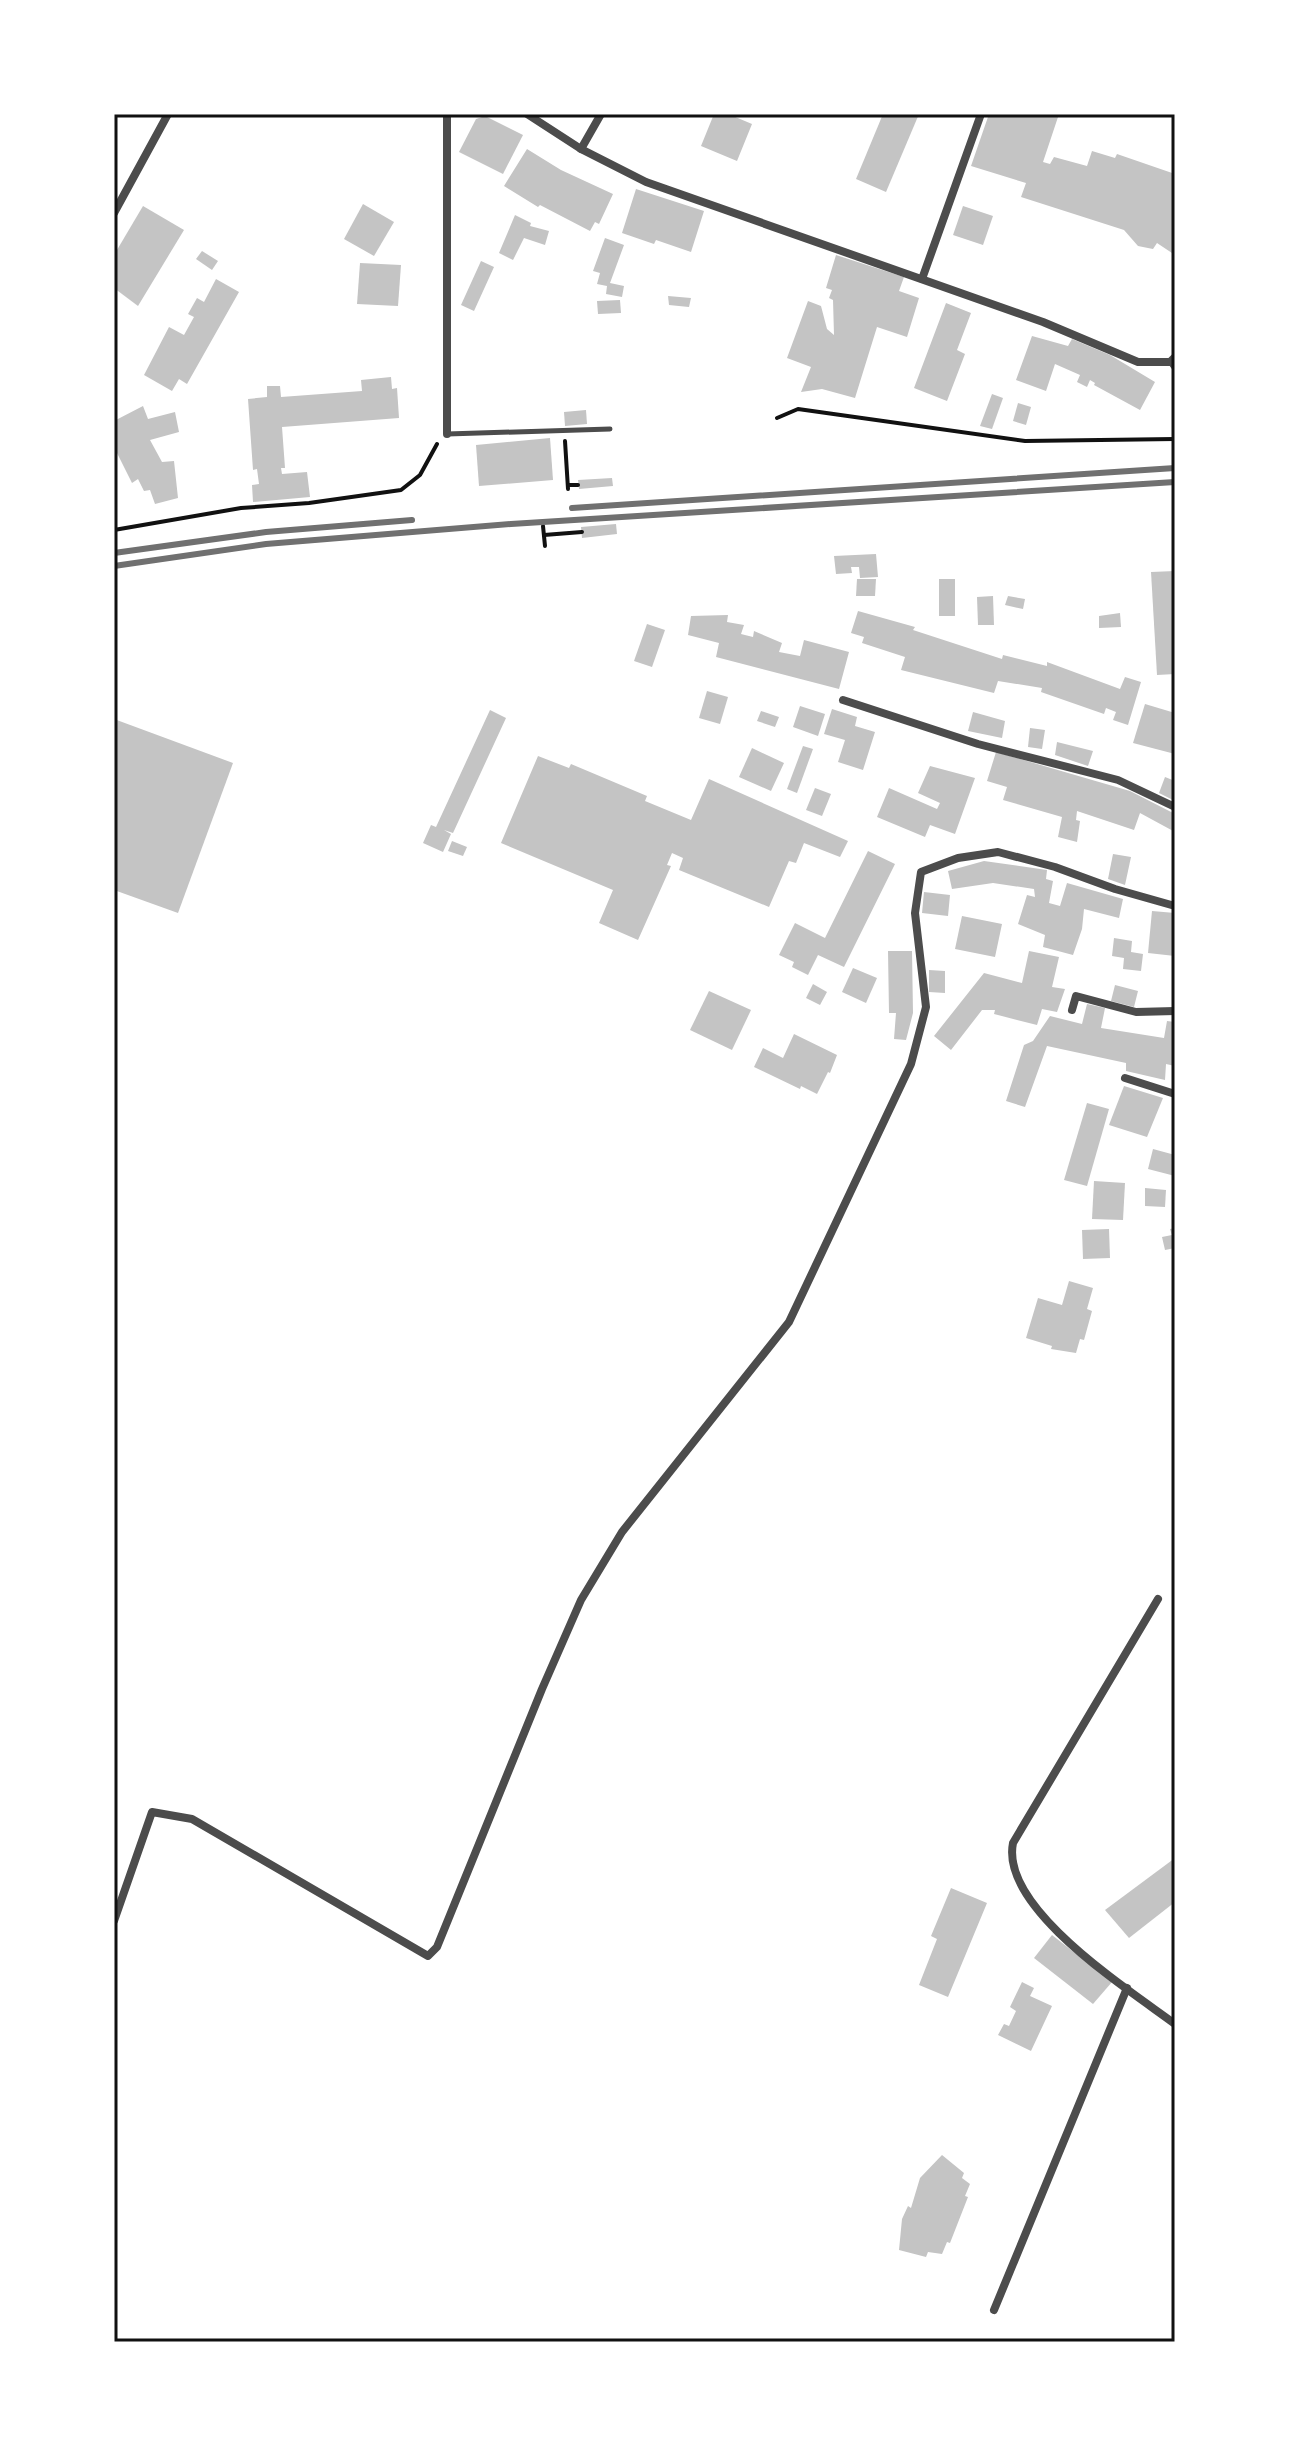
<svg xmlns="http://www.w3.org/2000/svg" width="1289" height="2456" font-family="'IBM Plex Serif',serif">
<rect width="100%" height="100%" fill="#fff"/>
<!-- building -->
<g fill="#c4c4c4">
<polygon points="714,114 734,114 733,116 752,124 737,161 701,146"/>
<polygon points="883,114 919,114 886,192 856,179"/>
<polygon points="989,114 1059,114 1043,162 1050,164 1054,157 1087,166 1092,151 1115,158 1117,154 1175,174 1175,255 1157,243 1153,249 1138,246 1124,230 1021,197 1026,183 971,166"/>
<polygon points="485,116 523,135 503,174 459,152 476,119"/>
<polygon points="527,149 561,170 613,194 599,224 595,222 590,231 540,205 538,207 504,186"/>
<polygon points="636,189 704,211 691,252 656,240 654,244 622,233"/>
<polygon points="363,204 394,222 374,256 344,239"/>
<polygon points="143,206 184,230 138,306 114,288 114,255"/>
<polygon points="963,206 993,216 983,245 953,235"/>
<polygon points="515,215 531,223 530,226 549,231 545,245 524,238 513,260 499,253"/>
<polygon points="605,238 624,245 610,283 624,286 622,297 606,294 607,286 597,284 600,273 593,271"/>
<polygon points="202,251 218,261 212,270 196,259"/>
<polygon points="836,255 904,277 899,291 919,298 907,337 877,327 855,398 822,389 801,392 811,367 787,358 808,301 821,306 827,329 834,335 833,300 829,298 832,290 826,288"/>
<polygon points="481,261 494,267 474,311 461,305"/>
<polygon points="360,263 401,265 398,306 357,304"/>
<polygon points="216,279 239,292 187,384 179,379 172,391 144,375 169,327 184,335 194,317 188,314 197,298 204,302"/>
<polygon points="668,296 691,298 689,307 669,305"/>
<polygon points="620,300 621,313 598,314 597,301"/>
<polygon points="946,303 971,313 957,350 965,354 947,401 914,388"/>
<polygon points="1032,336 1068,346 1072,339 1110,355 1155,382 1140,410 1094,385 1095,383 1090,380 1087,387 1077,382 1080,375 1055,364 1046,391 1016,380"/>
<polygon points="391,377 392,389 397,388 399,418 282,427 285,468 281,468 282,474 307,472 310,497 253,502 252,485 259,484 257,469 253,470 248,399 267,397 267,386 280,386 281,397 362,391 361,380"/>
<polygon points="992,394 1003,398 992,429 980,426"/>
<polygon points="1018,403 1031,407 1026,425 1013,421"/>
<polygon points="143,406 148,419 175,412 179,432 150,440 162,462 174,461 178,498 155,504 150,490 144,491 138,479 132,483 114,447 114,421"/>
<polygon points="586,410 587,424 565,426 564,412"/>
<polygon points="550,438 553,480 479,486 476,445"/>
<polygon points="612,478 613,486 579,489 578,480"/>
<polygon points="616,524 617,534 582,538 581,527"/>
<polygon points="876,554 878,577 860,578 859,567 851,567 852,573 836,574 834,556"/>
<polygon points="1175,571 1175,674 1157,675 1151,572"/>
<polygon points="857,579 876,579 875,596 856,596"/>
<rect x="939" y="579" width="16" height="37"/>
<polygon points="993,596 994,625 978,625 977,597"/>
<polygon points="1008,596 1025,599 1023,609 1005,605"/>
<polygon points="858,611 915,627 913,630 1002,659 1003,655 1047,666 1047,662 1120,689 1125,677 1141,682 1128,725 1113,720 1116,712 1106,708 1104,714 1041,692 1042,688 998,681 994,693 901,670 905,657 862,643 864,637 851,633"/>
<polygon points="1120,613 1121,627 1099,628 1099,616"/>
<polygon points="728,615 727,622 744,625 741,634 753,637 754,631 782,643 779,652 800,656 804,640 849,652 839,689 716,657 719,643 688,635 691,616"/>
<polygon points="647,624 665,630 652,667 634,661"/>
<polygon points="707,691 728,697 720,724 699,718"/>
<polygon points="1145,704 1175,713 1175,754 1133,743"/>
<polygon points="800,706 825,714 818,736 793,727"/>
<polygon points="832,709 857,717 855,726 875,732 863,770 838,762 845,740 824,734"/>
<polygon points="490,710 506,718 453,833 444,830 451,834 443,852 423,843 431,825 436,827"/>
<polygon points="761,711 779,717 775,727 757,721"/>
<polygon points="973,712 1005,721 1002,738 968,731"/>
<polygon points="114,719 233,763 178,913 114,890"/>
<polygon points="1030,728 1045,730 1042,749 1028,747"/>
<polygon points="1057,742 1093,751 1088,766 1055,755"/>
<polygon points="803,746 813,749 797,793 787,789"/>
<polygon points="752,748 784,763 771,791 739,777"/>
<polygon points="996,752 1130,791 1175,814 1175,832 1140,813 1134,830 1077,811 1076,820 1080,821 1077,842 1058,837 1062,817 1003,800 1007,787 987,781"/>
<polygon points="538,756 569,768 571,764 647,796 645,801 691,820 709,779 848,841 840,857 804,843 796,863 789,861 769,907 679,870 683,858 672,853 667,865 671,866 638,940 599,923 613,890 501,843"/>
<polygon points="930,766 975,778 955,834 930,825 925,837 877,817 889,788 937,809 940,803 918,793"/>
<polygon points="1165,777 1175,781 1175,801 1159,793"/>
<polygon points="815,788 831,794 822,816 806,810"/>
<polygon points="452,841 467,847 463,856 448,851"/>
<polygon points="868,851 895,864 844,967 818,955 808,975 792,967 794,962 779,955 795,923 825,938"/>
<polygon points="1113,854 1131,857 1125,885 1108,879"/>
<polygon points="984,861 1047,870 1046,879 1053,881 1049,903 1060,906 1067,883 1123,899 1119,918 1084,909 1082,929 1073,955 1043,947 1045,935 1018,924 1027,895 1035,897 1034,889 993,883 952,889 948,871"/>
<polygon points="924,892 950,895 948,916 922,913"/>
<polygon points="1152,911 1175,913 1175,956 1148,953"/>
<polygon points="962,916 1002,924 995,957 955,949"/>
<polygon points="1114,938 1132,941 1131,952 1143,954 1141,971 1123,969 1124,958 1112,956"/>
<polygon points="888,951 912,951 913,1013 906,1040 894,1039 896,1013 889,1013"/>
<polygon points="1029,951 1059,957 1052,987 1065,989 1057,1012 1042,1009 1037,1025 994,1014 995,1010 982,1010 951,1050 934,1036 984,973 1022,983"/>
<polygon points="853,968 877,978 866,1003 842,992"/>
<polygon points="929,970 945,971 945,993 929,992"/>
<polygon points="813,984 827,992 820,1005 806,998"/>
<polygon points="1115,985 1138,991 1134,1007 1111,1001"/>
<polygon points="709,991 751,1010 732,1050 690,1030"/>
<polygon points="1087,1004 1105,1008 1101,1028 1164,1038 1167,1021 1175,1022 1175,1066 1166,1064 1165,1080 1126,1071 1126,1063 1047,1046 1025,1107 1006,1101 1024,1045 1033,1041 1050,1016 1082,1024"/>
<polygon points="794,1034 837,1055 830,1073 828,1072 817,1094 801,1086 800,1089 754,1067 763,1048 783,1058"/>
<polygon points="1124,1086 1163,1098 1147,1137 1109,1125"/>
<polygon points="1087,1103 1109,1109 1087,1186 1064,1180"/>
<polygon points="1153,1149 1175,1155 1175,1176 1148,1169"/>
<polygon points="1094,1181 1125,1183 1123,1220 1092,1219"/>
<polygon points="1145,1188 1166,1190 1165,1207 1145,1206"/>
<polygon points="1175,1228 1175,1248 1165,1250 1162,1237 1172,1235 1170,1229"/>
<polygon points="1109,1229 1110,1258 1083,1259 1082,1230"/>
<polygon points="1069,1281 1093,1288 1087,1309 1092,1311 1084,1340 1080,1339 1076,1353 1051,1349 1052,1346 1026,1338 1038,1298 1062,1305"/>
<polygon points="1175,1858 1175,1902 1129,1938 1105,1910"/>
<polygon points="951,1888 987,1903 948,1997 919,1985 937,1939 931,1936"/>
<polygon points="1052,1935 1112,1982 1093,2004 1034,1958"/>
<polygon points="1022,1982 1034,1988 1030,1996 1052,2006 1031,2051 998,2035 1004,2024 1009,2026 1016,2011 1010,2007"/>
<polygon points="942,2155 964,2173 962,2178 970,2184 965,2196 968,2197 950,2243 947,2242 942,2254 928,2252 926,2257 899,2250 902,2219 908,2206 911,2208 920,2178"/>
</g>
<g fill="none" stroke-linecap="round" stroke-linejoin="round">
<!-- path -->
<g stroke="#111" stroke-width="4">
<polyline points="777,418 798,409 1025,441 1175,439"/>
<polyline points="565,441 568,489"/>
<polyline points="568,485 578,485"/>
<polyline points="543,526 545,546"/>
<polyline points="114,530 241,508 309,503 401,490 420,475 437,444"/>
<polyline points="544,535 582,532"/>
</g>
<!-- service -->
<g stroke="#4c4c4c" stroke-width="5">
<polyline points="1170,362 1175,369"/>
<polyline points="447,434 610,429"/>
</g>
<!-- minor -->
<g stroke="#4c4c4c" stroke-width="8">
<polyline points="447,114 447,434"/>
<polyline points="527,114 581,149 646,182 1043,322 1138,362 1170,362 1175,357"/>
<polyline points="581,149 601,114"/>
<polyline points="114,213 168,114"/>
<polyline points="922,279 981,114"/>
<polyline points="843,700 978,744 1118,780 1175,807"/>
<polyline points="1072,1010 1076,996 1136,1012 1175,1011"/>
<polyline points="1125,1078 1175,1094"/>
<path d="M1158,1599L1013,1843C1000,1908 1128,1989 1175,2024"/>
<polyline points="114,1921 152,1812 192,1819 428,1956 437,1947 542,1689 581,1600 622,1532 789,1322 911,1064 926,1007 915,913 921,872 958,858 998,852 1055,867 1115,889 1175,906"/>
<polyline points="994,2310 1127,1988"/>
</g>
<!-- rail -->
<g stroke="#707070" stroke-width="6">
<polyline points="572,508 1175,468"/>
<polyline points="114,553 266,532 412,520"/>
<polyline points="114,566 266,544 511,524 1175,482"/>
</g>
</g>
<!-- border -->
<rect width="1289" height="2456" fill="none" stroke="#ffffff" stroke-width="232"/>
<rect x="116" y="116" width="1057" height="2224" fill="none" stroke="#111" stroke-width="3"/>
</svg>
